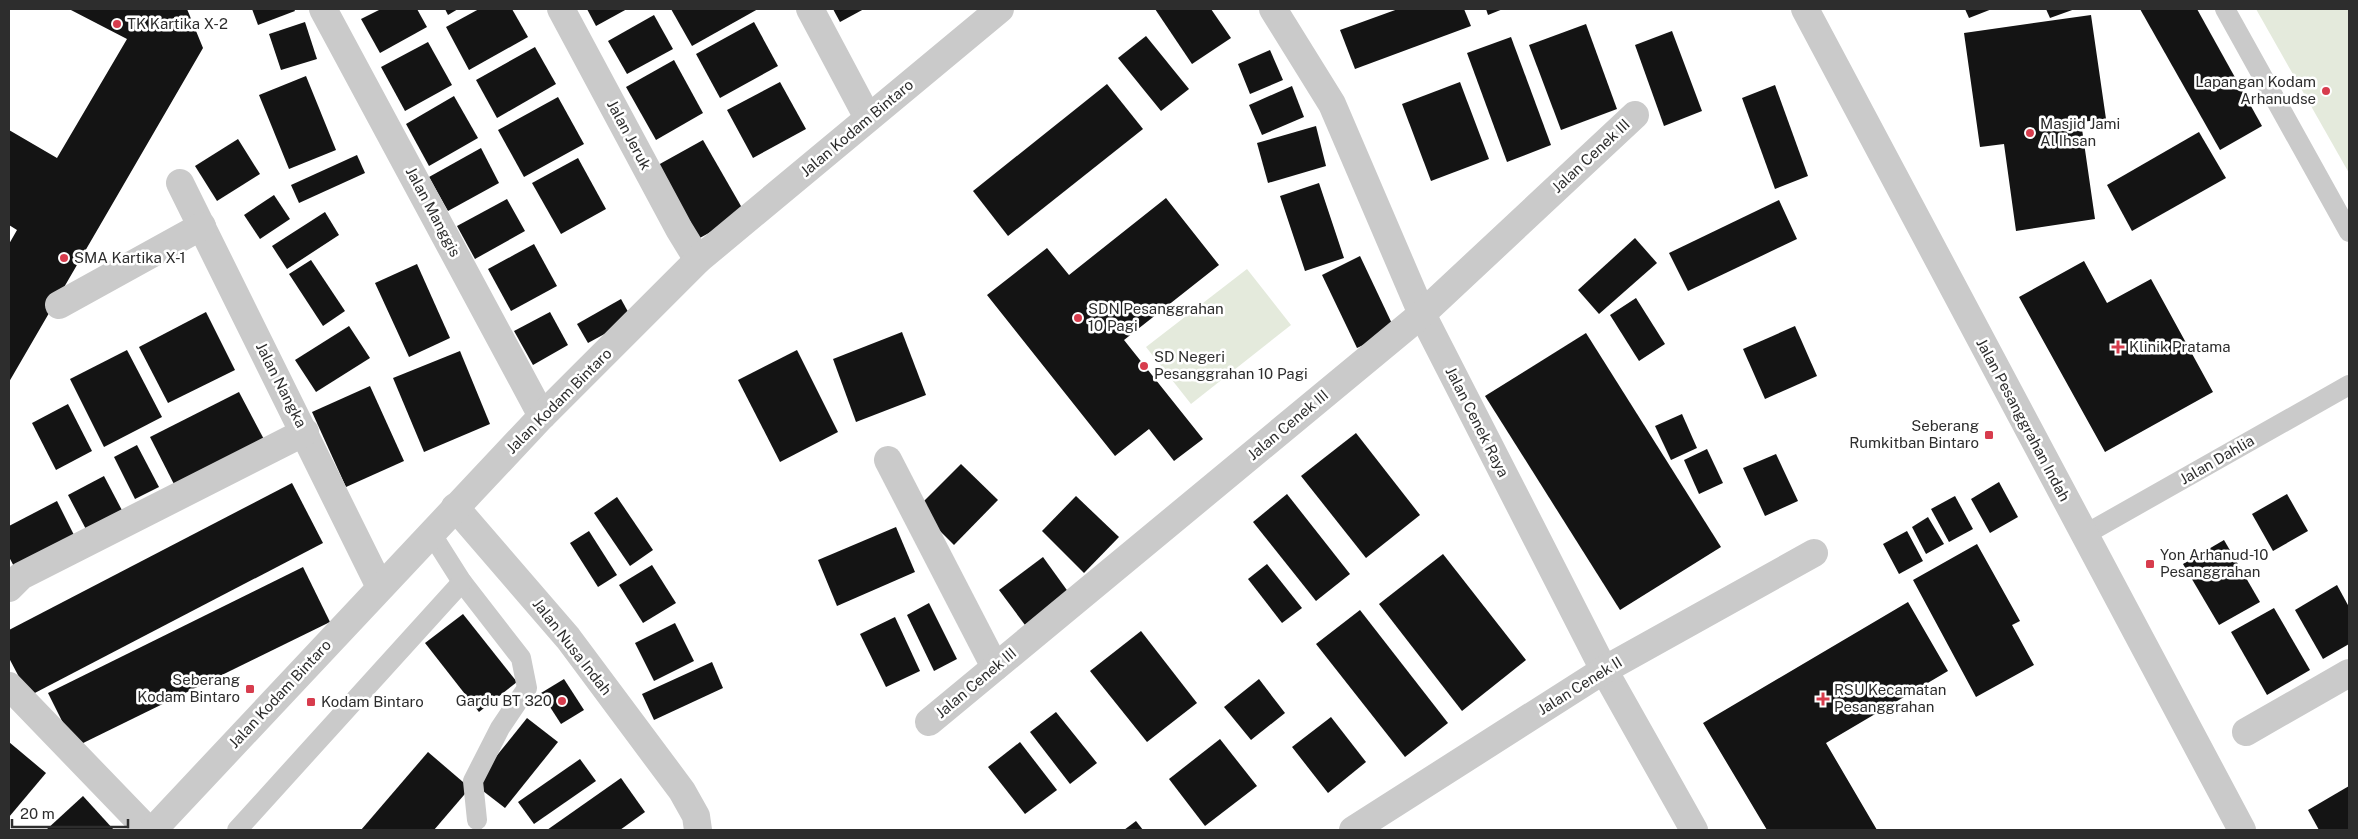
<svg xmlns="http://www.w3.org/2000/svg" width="2358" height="839" font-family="'Public Sans',sans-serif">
<rect width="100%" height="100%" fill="#fff"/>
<!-- green -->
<g fill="#e4eadc">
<polygon points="2256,9 2349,9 2349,173"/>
<polygon points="1247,269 1291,325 1191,404 1146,347"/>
</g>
<!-- building -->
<g fill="#141414">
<polygon points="69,9 187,9 203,48 9,382 9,244 17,230 9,225 9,130 57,158 127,39"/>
<polygon points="252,9 294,9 295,11 258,25"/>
<polygon points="381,9 417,9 427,27 380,53 361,19"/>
<polygon points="445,9 458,9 448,15"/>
<polygon points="479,9 512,9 528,37 469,70 446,27"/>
<polygon points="587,9 627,9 596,26"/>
<polygon points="671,9 758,9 692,46"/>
<polygon points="833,9 864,9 840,22"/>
<polygon points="1155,9 1211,9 1231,38 1192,64"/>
<polygon points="1398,9 1464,9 1471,26 1355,69 1340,30"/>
<polygon points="1486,9 1503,9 1488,15"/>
<polygon points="1965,9 1992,9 1969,18"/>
<polygon points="2046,9 2075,9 2050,18"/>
<polygon points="2140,9 2197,9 2262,126 2220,150"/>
<polygon points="654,15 673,49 627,74 608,41"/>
<polygon points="2091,15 2106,119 2081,122 2095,219 2016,231 2004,144 1980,147 1964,33"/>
<polygon points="305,22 317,59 281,70 269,34"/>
<polygon points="754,22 778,66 720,98 696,54"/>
<polygon points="1586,24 1617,109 1561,130 1529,45"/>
<polygon points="1672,31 1702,111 1664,126 1635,45"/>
<polygon points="1146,36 1189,89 1161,111 1118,58"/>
<polygon points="1511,37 1551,145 1507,162 1467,53"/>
<polygon points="428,42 452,85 405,111 381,67"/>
<polygon points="535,47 556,84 497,118 476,80"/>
<polygon points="1270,50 1283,80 1250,94 1238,64"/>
<polygon points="674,60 703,113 656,140 626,87"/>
<polygon points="306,76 336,150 289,169 259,95"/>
<polygon points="780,82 806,129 753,158 727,110"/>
<polygon points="1460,82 1489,159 1431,181 1402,104"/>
<polygon points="1107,84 1143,129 1008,236 973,191"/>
<polygon points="1775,85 1808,176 1775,189 1742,98"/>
<polygon points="1292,86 1304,117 1262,135 1249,105"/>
<polygon points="454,96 478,138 429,166 406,124"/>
<polygon points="558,97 584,144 524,177 498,130"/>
<polygon points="1316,126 1326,166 1268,183 1257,143"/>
<polygon points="2199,132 2226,178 2132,231 2107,185"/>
<polygon points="238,139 260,174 217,201 195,166"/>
<polygon points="703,140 745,213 698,239 658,165"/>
<polygon points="481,148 499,183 448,211 429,177"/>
<polygon points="357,155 365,173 299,203 291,185"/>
<polygon points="578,158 606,209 561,234 532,183"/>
<polygon points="1319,183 1344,258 1305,271 1280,196"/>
<polygon points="274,195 290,219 260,239 244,215"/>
<polygon points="1166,198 1219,265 1124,340 1203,439 1174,461 1149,429 1115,456 987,295 1047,248 1069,275"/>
<polygon points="507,199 525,231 475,259 457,226"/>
<polygon points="1779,200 1797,239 1688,291 1669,253"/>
<polygon points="325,212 339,235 287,269 272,246"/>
<polygon points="1635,238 1657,263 1599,314 1578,290"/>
<polygon points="534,244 557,286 511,311 488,269"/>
<polygon points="1360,256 1395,330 1357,348 1322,275"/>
<polygon points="311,260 345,311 323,326 289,274"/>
<polygon points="2084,261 2107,303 2151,279 2213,392 2105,452 2019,297"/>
<polygon points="417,264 450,338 409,357 375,283"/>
<polygon points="1636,298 1665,344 1639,361 1610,315"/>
<polygon points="621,299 632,319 588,343 577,324"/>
<polygon points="206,312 235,370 168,403 139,347"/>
<polygon points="550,312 568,345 533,365 514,331"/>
<polygon points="349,326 370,358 316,392 295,360"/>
<polygon points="1795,326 1817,376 1765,399 1743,349"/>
<polygon points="902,332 926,395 856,422 833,359"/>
<polygon points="1586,333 1721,547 1620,610 1485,396"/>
<polygon points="127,350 162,417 104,447 70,379"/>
<polygon points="797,350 838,432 780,462 738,380"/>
<polygon points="460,351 490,424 424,452 393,378"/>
<polygon points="370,386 404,461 346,487 312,412"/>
<polygon points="239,392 267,445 178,492 150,437"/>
<polygon points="68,404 92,451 56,470 32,423"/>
<polygon points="1682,414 1697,448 1671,460 1655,426"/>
<polygon points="1356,433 1420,515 1366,558 1301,476"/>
<polygon points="137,445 159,487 135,499 114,457"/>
<polygon points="1707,449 1723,483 1699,494 1684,460"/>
<polygon points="1776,454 1798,501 1765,516 1743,468"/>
<polygon points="961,464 998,500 954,545 917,508"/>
<polygon points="104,476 125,516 89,535 68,495"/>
<polygon points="1999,482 2018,517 1990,533 1971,499"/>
<polygon points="292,483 323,543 29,696 9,658 9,630"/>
<polygon points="1287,494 1350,574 1316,601 1253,522"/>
<polygon points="2287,494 2308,531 2273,551 2252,514"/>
<polygon points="1076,496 1119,537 1084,573 1042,531"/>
<polygon points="1955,496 1973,529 1949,542 1931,509"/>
<polygon points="617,497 653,550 630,566 594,513"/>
<polygon points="57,501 77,541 17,572 9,557 9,526"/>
<polygon points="1928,517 1944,544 1926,554 1912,527"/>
<polygon points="896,527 915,572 837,606 818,560"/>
<polygon points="589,531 617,575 598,587 570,543"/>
<polygon points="1907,531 1923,561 1899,574 1883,544"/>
<polygon points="2224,540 2260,602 2219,625 2183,564"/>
<polygon points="1977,544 2020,621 2012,625 2034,665 1976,697 1913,580"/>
<polygon points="1443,554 1526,660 1462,711 1379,604"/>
<polygon points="1043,557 1069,593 1025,625 999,590"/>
<polygon points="1267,564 1302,608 1282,623 1248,579"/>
<polygon points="652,565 676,603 643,623 619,585"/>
<polygon points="303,567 330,622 75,747 48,693"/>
<polygon points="2337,585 2349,607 2349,644 2323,659 2295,610"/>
<polygon points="1908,602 1948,671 1826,743 1877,830 1767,830 1703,723"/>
<polygon points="929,603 957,659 934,671 907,615"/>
<polygon points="2274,608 2310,670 2267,695 2231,632"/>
<polygon points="1360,610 1448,723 1405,757 1316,644"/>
<polygon points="463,614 517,682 479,712 425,643"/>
<polygon points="895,617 920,671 886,687 860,634"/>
<polygon points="675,623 694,661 654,681 635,643"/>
<polygon points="1141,631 1197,703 1147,742 1090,671"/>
<polygon points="712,662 723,688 654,720 642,694"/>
<polygon points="564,679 584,710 561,724 541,693"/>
<polygon points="1259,679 1285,713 1251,740 1224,707"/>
<polygon points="1056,712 1097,763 1070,784 1030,732"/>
<polygon points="1331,717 1366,762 1328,793 1292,747"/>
<polygon points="527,718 558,742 505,808 474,784"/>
<polygon points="1220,739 1257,786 1205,826 1169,779"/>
<polygon points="9,742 46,773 9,817"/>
<polygon points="1020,742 1057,790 1025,814 988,767"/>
<polygon points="428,752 470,788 434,830 361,830"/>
<polygon points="580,759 596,781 534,824 518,802"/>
<polygon points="621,778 645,812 620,830 547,830"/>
<polygon points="2349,786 2349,830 2319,830 2308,810"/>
<polygon points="83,796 114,830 46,830"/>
<polygon points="1136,821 1143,830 1124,830"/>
</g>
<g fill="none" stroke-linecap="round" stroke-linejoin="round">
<!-- service -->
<g stroke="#cacaca" stroke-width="20">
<polyline points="2225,9 2349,232"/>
<polyline points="431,533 462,582 521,658 527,688 500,728 473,781 477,820"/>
<polyline points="2084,535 2349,385"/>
<polyline points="237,830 462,582"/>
</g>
<!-- minor -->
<g stroke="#cacaca" stroke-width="28">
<polyline points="323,9 542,416"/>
<polyline points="561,9 679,229 698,260"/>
<polyline points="810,9 868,118"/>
<polyline points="1273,9 1332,104 1422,314 1604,670 1694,830"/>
<polyline points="180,183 380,587"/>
<polyline points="59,305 202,226"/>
<polyline points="888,460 995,667"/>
<polyline points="455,507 568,638 682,791 696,816 698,830"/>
<polyline points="9,588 21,576 305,432"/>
<polyline points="9,686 148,830"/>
<polyline points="929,722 1422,314 1635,115"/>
<polyline points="2246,732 2349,673"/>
<polyline points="1353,830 1604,670 1814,553"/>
</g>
<!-- tertiary -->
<g stroke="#cacaca" stroke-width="28">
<polyline points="1805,9 2242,830"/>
<polyline points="153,830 542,416 698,260 1000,9"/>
</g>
</g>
<!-- markers -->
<g fill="#d73c4d" stroke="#fff" stroke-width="2">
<circle cx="117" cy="24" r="5"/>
<circle cx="2326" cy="91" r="5"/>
<circle cx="2030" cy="133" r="5"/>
<circle cx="64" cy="258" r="5"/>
<circle cx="1078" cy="318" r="5"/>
<path d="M2115.5 339.5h5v5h5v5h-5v5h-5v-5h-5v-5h5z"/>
<circle cx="1144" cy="366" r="5"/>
<rect x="1984" y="430" width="10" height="10" rx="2.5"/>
<rect x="2145" y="559" width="10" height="10" rx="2.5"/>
<rect x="245" y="684" width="10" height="10" rx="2.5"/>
<path d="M1820.5 691.5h5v5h5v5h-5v5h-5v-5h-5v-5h5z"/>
<circle cx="562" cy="701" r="5"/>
<rect x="306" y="697" width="10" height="10" rx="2.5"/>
</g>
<g text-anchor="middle" stroke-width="5" stroke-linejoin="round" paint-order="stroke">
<!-- poi labels -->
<g font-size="15" fill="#2d2d2d" stroke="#fff" text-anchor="start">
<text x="127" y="29">TK Kartika X-2</text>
<text x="2316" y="87" text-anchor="end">Lapangan Kodam<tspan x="2316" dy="17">Arhanudse</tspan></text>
<text x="2040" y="129">Masjid Jami<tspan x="2040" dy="17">Al Ihsan</tspan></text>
<text x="74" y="263">SMA Kartika X-1</text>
<text x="1088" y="314">SDN Pesanggrahan<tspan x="1088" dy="17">10 Pagi</tspan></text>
<text x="2129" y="352">Klinik Pratama</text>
<text x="1154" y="362">SD Negeri<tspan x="1154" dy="17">Pesanggrahan 10 Pagi</tspan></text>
<text x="1979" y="431" text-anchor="end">Seberang<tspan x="1979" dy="17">Rumkitban Bintaro</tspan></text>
<text x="2160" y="560">Yon Arhanud-10<tspan x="2160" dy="17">Pesanggrahan</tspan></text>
<text x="240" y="685" text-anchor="end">Seberang<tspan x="240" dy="17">Kodam Bintaro</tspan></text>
<text x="1834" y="695">RSU Kecamatan<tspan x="1834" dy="17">Pesanggrahan</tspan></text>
<text x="552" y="706" text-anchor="end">Gardu BT 320</text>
<text x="321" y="707">Kodam Bintaro</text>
</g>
<!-- street labels -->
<g font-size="15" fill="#2d2d2d" stroke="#fff">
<text transform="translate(857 128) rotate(-40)" y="5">Jalan Kodam Bintaro</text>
<text transform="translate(629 135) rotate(62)" y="5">Jalan Jeruk</text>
<text transform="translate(1591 156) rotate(-43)" y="5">Jalan Cenek III</text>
<text transform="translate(433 212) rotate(62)" y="5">Jalan Manggis</text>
<text transform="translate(281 385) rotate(63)" y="5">Jalan Nangka</text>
<text transform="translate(559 401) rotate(-45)" y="5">Jalan Kodam Bintaro</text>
<text transform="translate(2023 420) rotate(62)" y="5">Jalan Pesanggrahan Indah</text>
<text transform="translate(1477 422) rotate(63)" y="5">Jalan Cenek Raya</text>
<text transform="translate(1288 425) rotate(-40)" y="5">Jalan Cenek III</text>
<text transform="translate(2217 460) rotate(-30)" y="5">Jalan Dahlia</text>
<text transform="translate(572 647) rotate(52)" y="5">Jalan Nusa Indah</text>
<text transform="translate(976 683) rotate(-40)" y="5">Jalan Cenek III</text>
<text transform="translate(1580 686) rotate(-32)" y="5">Jalan Cenek II</text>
<text transform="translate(280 694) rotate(-47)" y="5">Jalan Kodam Bintaro</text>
</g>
</g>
<!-- border -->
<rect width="2358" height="839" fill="none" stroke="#2d2d2d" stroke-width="20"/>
<!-- scale -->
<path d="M12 819v8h116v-8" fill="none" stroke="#2d2d2d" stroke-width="2.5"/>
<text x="20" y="819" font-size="15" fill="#2d2d2d" stroke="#ffffff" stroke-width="4" paint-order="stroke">20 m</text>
</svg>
